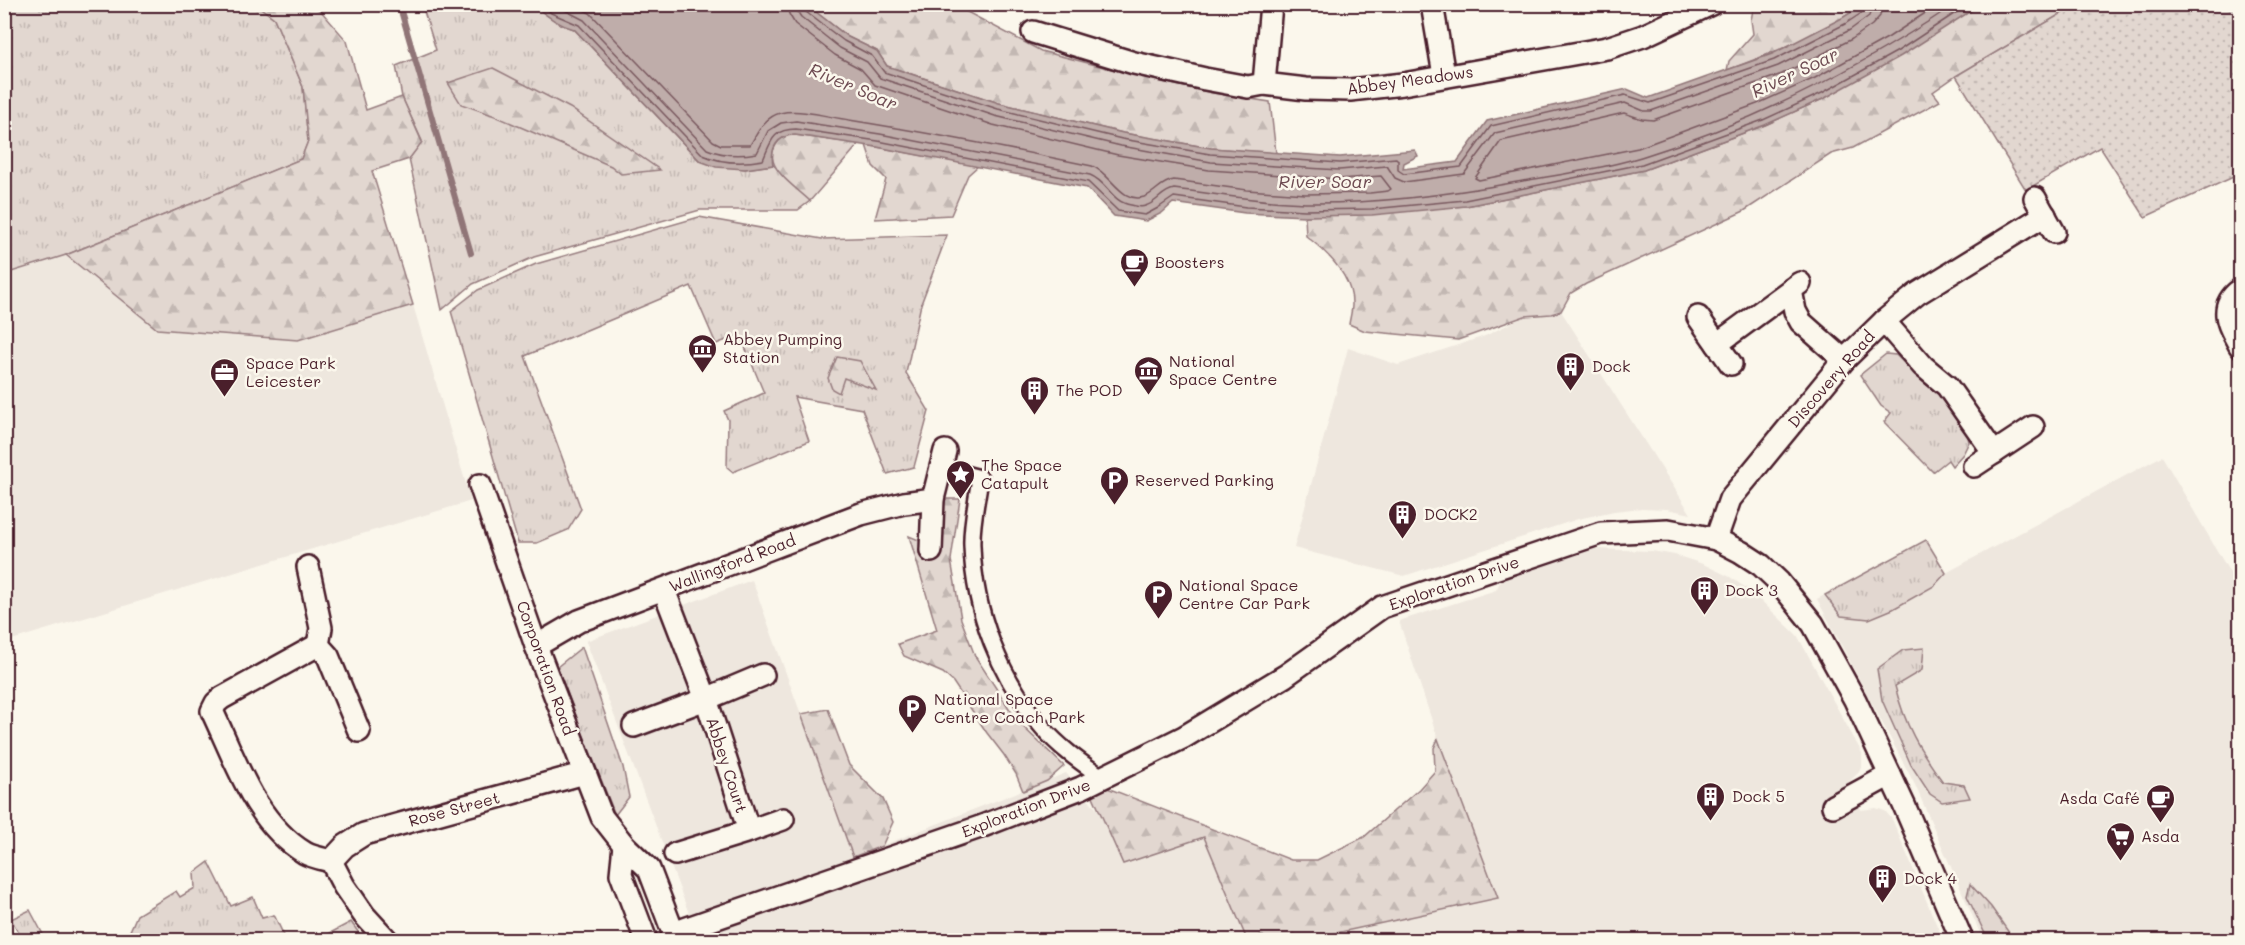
<svg xmlns="http://www.w3.org/2000/svg" width="2245" height="945" font-family="Mali,sans-serif">
<defs>
<pattern id="grass-tufts" width="24" height="20" patternUnits="userSpaceOnUse" patternTransform="scale(1.5)"><rect width="24" height="20" fill="#e2d7d0"/><path d="M3 7l-1-3M5 7V3M7 7l1-3M15 17l-1-3M17 17v-4M19 17l1-3" fill="none" stroke="#c3b8b3"/></pattern>
<pattern id="forest-firs" width="22" height="20" patternUnits="userSpaceOnUse" patternTransform="scale(1.5)"><rect width="22" height="20" fill="#e2d7d0"/><path d="M5 1l3.5 6h-7zM16 11l3.5 6h-7z" fill="#c3b8b3"/></pattern>
<pattern id="park-dots" width="8" height="8" patternUnits="userSpaceOnUse" patternTransform="scale(1.5)"><rect width="8" height="8" fill="#e2d7d0"/><path d="M2 2h.1M6 6h.1" fill="none" stroke="#c3b8b3" stroke-width="1.8" stroke-linecap="round"/></pattern>
</defs>
<rect width="100%" height="100%" fill="#fbf7ec"/>
<filter id="ink" filterUnits="userSpaceOnUse"><feTurbulence type="fractalNoise" baseFrequency=".0167" numOctaves="2"/><feDisplacementMap in="SourceGraphic" scale="12" xChannelSelector="R" yChannelSelector="G"/><feConvolveMatrix kernelMatrix="1 2 1 2 8 2 1 2 1" color-interpolation-filters="sRGB"/></filter>
<g filter="url(#ink)">
<!-- built -->
<g fill="#eee7de">
<polygon points="66,255 157,329 298,340 413,305 471,501 5,642 5,275"/>
<polygon points="1561,311 1691,514 1667,509 1642,508 1614,511 1578,519 1404,576 1294,548 1348,348 1398,365 1485,336 1525,316 1551,314"/>
<polygon points="2162,456 2240,590 2240,940 1983,940 1915,785 1817,599 1926,540 1946,573"/>
<polygon points="1595,546 1596,549 1652,551 1675,555 1703,564 1730,577 1752,592 1797,635 1862,753 1862,765 1859,772 1848,783 1850,788 1861,810 1876,808 1885,811 1892,819 1943,940 1304,940 1497,898 1438,739 1399,621 1496,590 1503,576"/>
<polygon points="752,580 853,857 1066,773 1102,815 1123,864 1204,837 1247,940 699,940 586,641"/>
</g>
<!-- grass -->
<g fill="url(#grass-tufts)" stroke="#967b7e" stroke-width="1.5">
<polygon points="5,5 257,5 274,18 303,87 308,141 301,159 66,255 5,274"/>
<path d="M422,5H534C546,16 558,25 574,29L700,161L745,169L773,165L799,185L810,201L798,210H700L534,257L473,284L442,310L409,159L422,141L402,97L396,66L436,50Z"/>
<polygon points="699,217 822,239 947,235 921,304 906,373 929,411 914,467 887,474 862,409 794,397 809,441 733,472 727,467 728,420 724,411 764,393 740,335 716,344 691,286 525,356 581,509 568,530 537,543 518,543 451,311 478,290 536,264"/>
<polygon points="1886,354 1896,355 1923,382 1947,400 1967,431 1969,442 1963,454 1952,466 1948,460 1933,472 1884,422 1891,413 1881,406 1860,375"/>
<polygon points="1926,540 1946,573 1934,586 1893,609 1869,619 1841,616 1825,595"/>
<polygon points="582,647 623,767 629,797 615,815 557,667"/>
<path d="M1924,648L1922,670L1895,686C1905,726 1919,749 1943,782L1964,785L1970,798L1942,802L1930,794L1911,765L1882,700L1877,669L1903,650Z"/>
<polygon points="209,862 231,906 253,897 262,918 274,915 286,940 226,940 231,936 223,940 126,940 137,915 176,891 180,897 195,888 194,873"/>
<polygon points="1970,884 1991,907 2014,940 1988,940 1967,896"/>
<polygon points="30,910 46,940 23,940 11,919"/>
<polygon points="351,922 361,936 353,940 317,940"/>
</g>
<!-- forest -->
<g fill="url(#forest-firs)" stroke="#967b7e" stroke-width="1.5">
<polygon points="257,5 310,5 321,11 347,41 366,110 402,97 422,142 409,159 372,171 413,305 298,340 157,329 66,255 301,159 308,141 303,87 274,18"/>
<polygon points="807,5 954,5 1041,51 1162,82 1213,93 1270,102 1276,153 1211,148 1123,133 999,103 887,66 877,51 848,37"/>
<path d="M1754,5H1863C1821,33 1775,53 1727,70L1729,61L1753,34L1751,20Z"/>
<path d="M1980,5H2076L1956,76L1933,92L1940,101L1853,148L1831,154L1744,211L1586,284L1571,293L1561,311L1551,314L1525,316L1458,340L1365,331L1349,324C1350,318 1352,311 1352,305C1353,276 1327,252 1306,236L1305,216L1466,206L1644,170L1765,125L1825,98Z"/>
<polygon points="493,68 570,108 660,170 621,174 611,166 495,116 461,104 448,83"/>
<path d="M786,135H795L859,144L810,201C790,182 752,160 786,135Z"/>
<polygon points="866,145 978,166 968,175 951,215 875,219 886,179 873,166"/>
<polygon points="837,357 860,361 876,390 844,378 839,393 832,389 828,378"/>
<polygon points="933,499 960,499 951,560 961,619 975,656 1018,722 1064,766 1047,781 1023,791 1016,774 1004,755 987,733 953,682 943,673 904,656 898,644 937,630 909,536 941,549"/>
<polygon points="828,709 849,765 883,799 893,822 882,846 853,857 801,714"/>
<polygon points="1438,739 1498,898 1304,940 1247,940 1204,837 1123,864 1092,794 1105,787 1291,860 1317,860 1364,837 1419,789 1435,771 1434,748"/>
</g>
<!-- park -->
<polygon fill="url(#park-dots)" stroke="#967b7e" stroke-width="1.5" points="2076,5 2240,5 2240,174 2145,217 2100,147 2026,190 1956,76"/>
<!-- water -->
<path fill="#bfadaa" stroke="#907477" stroke-width="1.5" d="M534,5H807L848,37L877,51L887,66L999,103L1123,133L1211,148L1340,157L1415,150L1418,156L1404,163L1403,169L1457,162L1487,121L1627,89L1648,98L1772,54L1842,18L1863,5H1980L1901,56L1825,98L1765,125L1644,170L1466,206L1372,215L1305,216L1245,213L1173,203L1162,213L1146,221L1114,216L1087,188L877,147L795,135C777,135 770,149 773,165L745,169L716,167L700,161L574,29C558,25 546,16 534,5Z"/>
<g fill="none" stroke-linecap="round" stroke-linejoin="round">
<!-- shore -->
<g stroke="#79585e" stroke-width="1.5">
<path d="M543,4L551,13L579,25L703,155C723,164 742,164 763,160C771,142 772,129 796,129L878,141L1088,182L1118,211L1145,215L1158,208L1174,197L1246,207L1305,210L1372,209L1465,200L1642,164L1763,120L1822,93L1898,51L1969,4"/>
<path d="M553,4L584,20L707,149C723,156 740,156 757,153L768,131L781,123L796,121L880,134L1090,175C1108,182 1111,202 1131,205C1136,206 1141,208 1145,206C1157,203 1162,191 1174,189C1218,194 1260,202 1305,203C1376,204 1447,195 1517,182C1558,175 1601,169 1641,157C1755,122 1857,70 1955,4"/>
<path d="M571,4L590,13L713,141L721,145H750C758,133 763,118 780,113C801,108 828,117 849,120C930,133 1012,149 1092,166C1111,173 1121,204 1144,197C1156,193 1160,182 1174,180L1247,190L1305,194L1370,193L1388,191L1391,189L1381,176L1339,179L1209,170L1118,155L993,125L875,85L861,69L835,55L795,24L789,14L787,4"/>
<polyline points="796,4 797,11 801,17 840,48 867,62 880,78 995,116 1121,146 1211,162 1339,170 1387,166 1395,178 1404,182 1464,174 1495,133 1625,103 1644,111 1651,111 1778,66 1850,30 1869,16 1873,4"/>
<polyline points="804,4 806,12 844,41 872,56 884,72 998,109 1122,139 1210,154 1340,163 1396,158 1398,160 1398,170 1404,174 1461,167 1491,126 1625,95 1650,103 1774,60 1845,24 1863,12 1865,4"/>
<polyline points="1882,4 1880,16 1872,25 1852,39 1782,74 1653,120 1642,119 1624,113 1501,141 1475,178 1479,180 1638,148 1757,104 1815,78 1889,37 1939,4"/>
</g>
<!-- stream -->
<polyline stroke="#907477" stroke-width="6" points="399,4 471,253"/>
<defs>
<path id="pedestrian" d="M941,468L980,478C977,500 971,524 972,546C974,611 1000,679 1043,728C1060,748 1082,763 1103,778"/>
<g id="minor">
<polyline points="1432,4 1444,75"/>
<polyline points="1033,32 1134,63 1205,79 1248,87 1264,84 1306,89 1350,90 1403,84 1607,48 1643,36 1711,4"/>
<polyline points="1264,84 1271,4"/>
<polyline points="2035,198 2054,232"/>
<polyline points="1791,290 1795,311 1801,322 1844,360"/>
<path d="M2240,290C2217,307 2229,326 2240,346"/>
<polyline points="1698,317 1731,364"/>
<polyline points="1884,321 1923,366 1947,386 1994,453"/>
<polyline points="1717,344 1800,283"/>
<polyline points="1974,466 2033,427"/>
<polyline points="480,485 536,646 602,817 624,845 649,869 676,940"/>
<polyline points="1716,539 1730,499 1844,360 1884,321 1917,294 2045,215"/>
<polyline points="931,551 933,499 945,451"/>
<polyline points="308,567 321,628 318,645"/>
<polyline points="664,590 706,699 749,831 675,854"/>
<polyline points="536,646 579,621 861,514 904,503 933,499"/>
<polyline points="634,726 706,699 763,675"/>
<path d="M359,731L328,656L318,645L222,698L216,703L212,711C236,761 255,823 305,853C312,857 323,859 331,861L344,886L364,915L387,940"/>
<polyline points="1833,806 1890,775"/>
<polyline points="749,831 783,819"/>
<polyline points="624,845 621,874 646,940"/>
<polyline points="331,861 345,846 364,834 585,773"/>
<polyline points="673,933 980,827 1081,788 1184,737 1285,676 1382,607 1601,533 1668,530 1716,539 1741,552 1761,565 1779,582 1813,624 1855,700 1904,805 1962,940"/>
</g>
</defs>
<!-- pedestrian casing -->
<use href="#pedestrian" stroke="#4a1f2b" stroke-width="20"/>
<!-- minor casing -->
<use href="#minor" stroke="#4a1f2b" stroke-width="26"/>
<!-- pedestrian -->
<use href="#pedestrian" stroke="#fbf7ec" stroke-width="15"/>
<!-- minor -->
<use href="#minor" stroke="#fbf7ec" stroke-width="21"/>
</g>
</g>
<!-- icons -->
<defs>
<symbol id="cafe-pin" viewBox="-11 -11 22 30"><path d="M0 17L-7.5 6A9.5 9.5 0 1 1 7.5 6Z" fill="#4a1f2b" stroke="#fbf7ec"/><path d="M-5.5-4.5H6V0H3Q3 3.5 0 3.5H-2.5Q-5.5 3.5-5.5 0ZM3-3.2v2h1.7v-2ZM-6 4.5H4V6H-6Z" fill="#fff"/></symbol>
<symbol id="museum-pin" viewBox="-11 -11 22 30"><path d="M0 17L-7.5 6A9.5 9.5 0 1 1 7.5 6Z" fill="#4a1f2b" stroke="#fbf7ec"/><path d="M0-6L6-3V-2H-6V-3ZM-5-1h2V3h-2ZM-1-1h2V3h-2ZM3-1h2V3H3ZM-6 4H6V6H-6Z" fill="#fff"/></symbol>
<symbol id="building-pin" viewBox="-11 -11 22 30"><path d="M0 17L-7.5 6A9.5 9.5 0 1 1 7.5 6Z" fill="#4a1f2b" stroke="#fbf7ec"/><path d="M-4-6H4V6H1V3H-1V6H-4ZM-2.5-4.3h1.7v1.8h-1.7ZM.8-4.3h1.7v1.8H.8ZM-2.5-1h1.7V.8h-1.7ZM.8-1h1.7V.8H.8Z" fill="#fff"/></symbol>
<symbol id="office-pin" viewBox="-11 -11 22 30"><path d="M0 17L-7.5 6A9.5 9.5 0 1 1 7.5 6Z" fill="#4a1f2b" stroke="#fbf7ec"/><path d="M-6-3h4V-5.5h4V-3h4V5H-6ZM-1-4.5V-3h2v-1.5ZM-6 0V1H6V0Z" fill="#fff"/></symbol>
<symbol id="sight-pin" viewBox="-11 -11 22 30"><path d="M0 17L-7.5 6A9.5 9.5 0 1 1 7.5 6Z" fill="#4a1f2b" stroke="#fbf7ec"/><path d="M0-6L1.8-2.2L6-1.7L2.9 1.2L3.7 5.4L0 3.3L-3.7 5.4L-2.9 1.2L-6-1.7L-1.8-2.2Z" fill="#fff"/></symbol>
<symbol id="parking-pin" viewBox="-11 -11 22 30"><path d="M0 17L-7.5 6A9.5 9.5 0 1 1 7.5 6Z" fill="#4a1f2b" stroke="#fbf7ec"/><path d="M-3.5-5.5H1a3.5 3.5 0 0 1 0 7H-1V5.5H-3.5ZM-1-3.4V-.6H.8a1.4 1.4 0 0 0 0-2.8Z" fill="#fff"/></symbol>
<symbol id="supermarket-pin" viewBox="-11 -11 22 30"><path d="M0 17L-7.5 6A9.5 9.5 0 1 1 7.5 6Z" fill="#4a1f2b" stroke="#fbf7ec"/><path d="M-6-5.5h2.5l.6 2H6L4.5 2H-2.5L-4.4-4H-6ZM-1.5 3.2a1.3 1.3 0 1 0 .1 0ZM3 3.2a1.3 1.3 0 1 0 .1 0Z" fill="#fff"/></symbol>
</defs>
<g fill-rule="evenodd">
<use href="#cafe-pin" x="1118" y="246" width="33" height="45"/>
<use href="#museum-pin" x="686" y="332" width="33" height="45"/>
<use href="#building-pin" x="1554" y="350" width="33" height="45"/>
<use href="#museum-pin" x="1132" y="354" width="33" height="45"/>
<use href="#office-pin" x="208" y="356" width="33" height="45"/>
<use href="#building-pin" x="1018" y="374" width="33" height="45"/>
<use href="#sight-pin" x="944" y="458" width="33" height="45"/>
<use href="#parking-pin" x="1098" y="464" width="33" height="45"/>
<use href="#building-pin" x="1386" y="498" width="33" height="45"/>
<use href="#building-pin" x="1688" y="574" width="33" height="45"/>
<use href="#parking-pin" x="1142" y="578" width="33" height="45"/>
<use href="#parking-pin" x="896" y="692" width="33" height="45"/>
<use href="#building-pin" x="1694" y="780" width="33" height="45"/>
<use href="#cafe-pin" x="2144" y="782" width="33" height="45"/>
<use href="#supermarket-pin" x="2104" y="820" width="33" height="45"/>
<use href="#building-pin" x="1866" y="862" width="33" height="45"/>
</g>
<g text-anchor="middle" stroke-width="5" stroke-linejoin="round" paint-order="stroke">
<!-- street labels -->
<g font-size="16" fill="#4a1f2b" stroke="#fbf7ec">
<text transform="translate(1410 80) rotate(-8)" y="6">Abbey Meadows</text>
<text transform="translate(1831 379) rotate(-49)" y="6">Discovery Road</text>
<text transform="translate(732 563) rotate(-21)" y="6">Wallingford Road</text>
<text transform="translate(1454 583) rotate(-19)" y="6">Exploration Drive</text>
<text transform="translate(546 668) rotate(70)" y="6">Corporation Road</text>
<text transform="translate(727 765) rotate(72)" y="6">Abbey Court</text>
<text transform="translate(1026 808) rotate(-21)" y="6">Exploration Drive</text>
<text transform="translate(454 809) rotate(-15)" y="6">Rose Street</text>
</g>
<!-- poi labels -->
<g font-size="16" fill="#4a1f2b" stroke="#fbf7ec" text-anchor="start">
<text x="1155" y="268">Boosters</text>
<text x="723" y="345">Abbey Pumping<tspan x="723" dy="18">Station</tspan></text>
<text x="1169" y="367">National<tspan x="1169" dy="18">Space Centre</tspan></text>
<text x="246" y="369">Space Park<tspan x="246" dy="18">Leicester</tspan></text>
<text x="1592" y="372">Dock</text>
<text x="1056" y="396">The POD</text>
<text x="981" y="471">The Space<tspan x="981" dy="18">Catapult</tspan></text>
<text x="1135" y="486">Reserved Parking</text>
<text x="1424" y="520">DOCK2</text>
<text x="1179" y="591">National Space<tspan x="1179" dy="18">Centre Car Park</tspan></text>
<text x="1725" y="596">Dock 3</text>
<text x="934" y="705">National Space<tspan x="934" dy="18">Centre Coach Park</tspan></text>
<text x="1732" y="802">Dock 5</text>
<text x="2140" y="804" text-anchor="end">Asda Café</text>
<text x="2141" y="842">Asda</text>
<text x="1904" y="884">Dock 4</text>
</g>
<!-- water labels -->
<g font-size="18" font-style="italic" fill="#6d4a51" stroke="#fbf7ec">
<text transform="translate(1795 73) rotate(-25)" y="6">River Soar</text>
<text transform="translate(853 87) rotate(23)" y="6">River Soar</text>
<text x="1325" y="188">River Soar</text>
</g>
</g>
<!-- margin -->
<rect width="2245" height="945" fill="none" stroke="#fbf7ec" stroke-width="24"/>
<rect x="12" y="12" width="2221" height="921" fill="none" stroke="#4a1f2b" stroke-width="2" filter="url(#ink)"/>
</svg>
